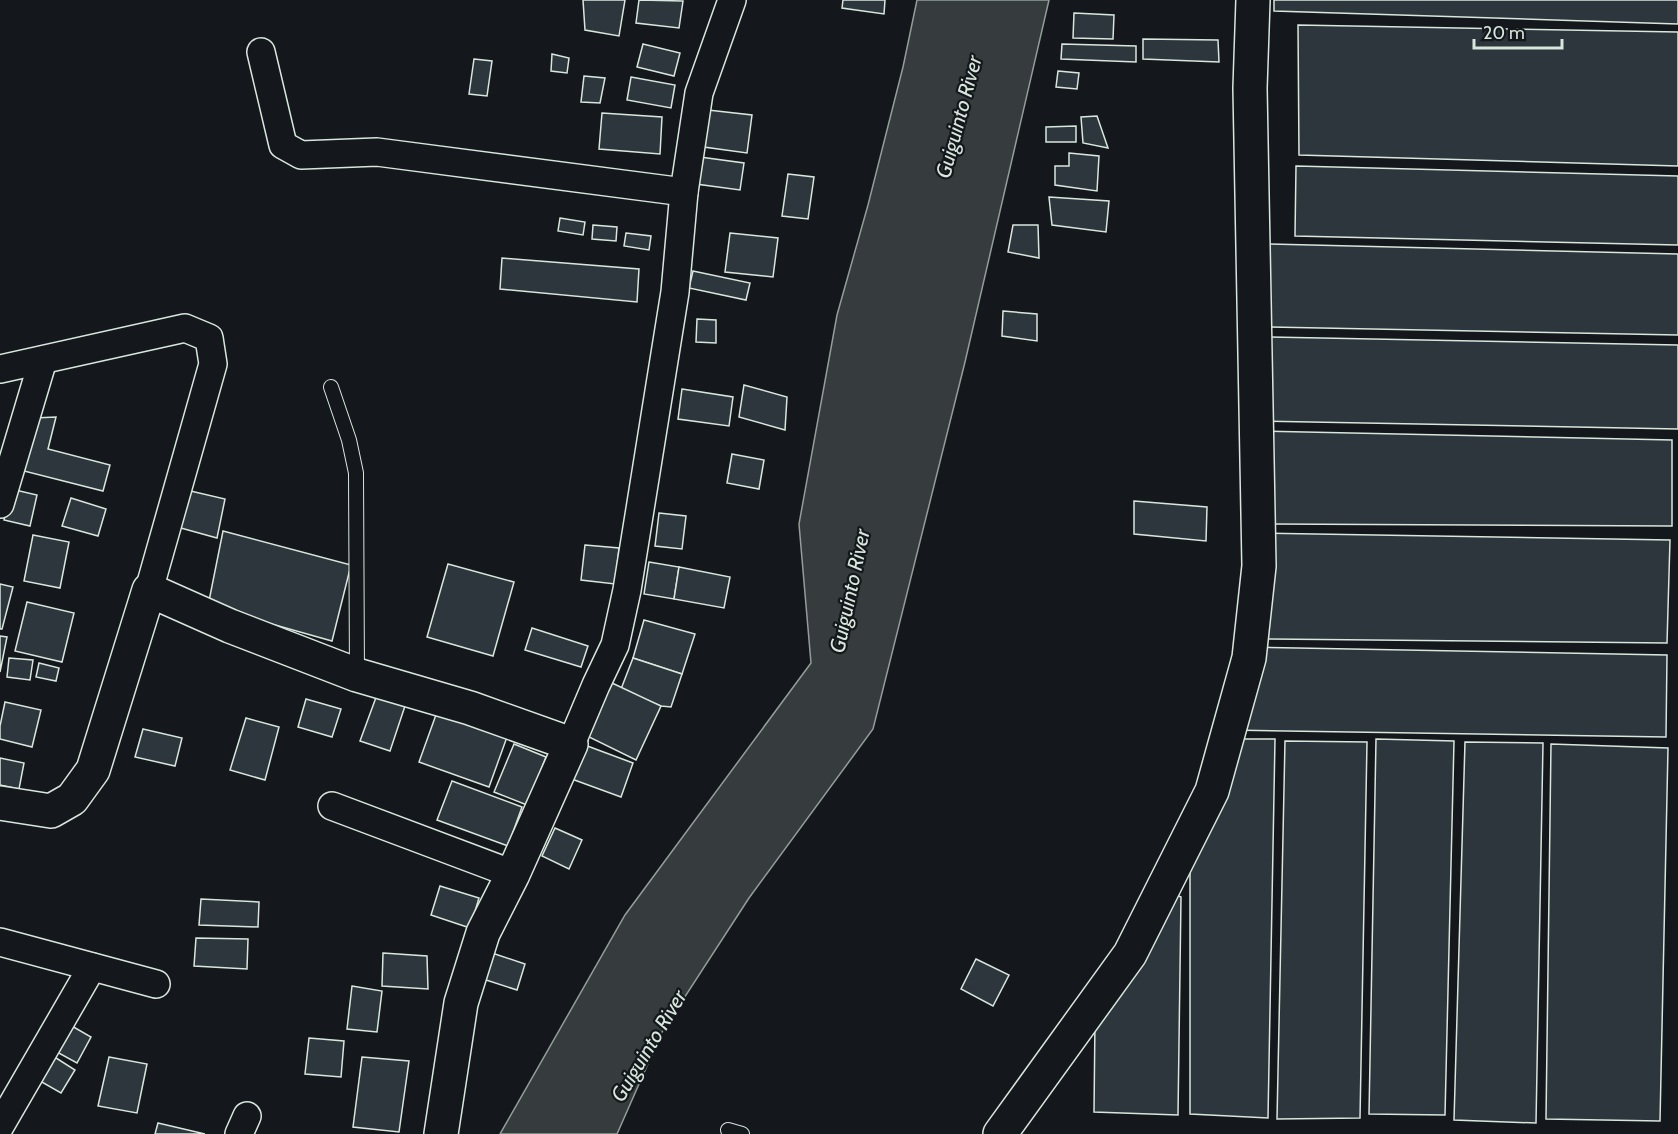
<svg xmlns="http://www.w3.org/2000/svg" width="1678" height="1134" font-family="Cabin,sans-serif">
<rect width="100%" height="100%" fill="#14181c"/>
<!-- water -->
<polygon fill="#363b3e" stroke="#939e99" stroke-width="1.5" points="917,0 1049,0 965,362 873,729 749,898 662,1032 617,1134 500,1134 625,915 811,663 799,524 837,315 868,205 903,67"/>
<!-- building -->
<g fill="#2c363c" stroke="#d8e6dc" stroke-width="1.5">
<polygon points="583,0 625,0 619,36 585,30"/>
<polygon points="639,0 683,1 679,28 636,23"/>
<polygon points="843,0 885,0 884,14 842,8"/>
<polygon points="1274,0 1678,0 1678,24 1274,11"/>
<polygon points="1074,13 1114,15 1113,39 1073,38"/>
<polygon points="1298,25 1678,32 1678,166 1299,155"/>
<polygon points="1143,39 1218,40 1219,62 1143,59"/>
<polygon points="643,44 680,53 674,76 637,67"/>
<polygon points="1062,44 1136,46 1136,62 1061,59"/>
<polygon points="552,54 569,58 567,73 551,71"/>
<polygon points="474,59 492,61 487,96 469,94"/>
<polygon points="1058,71 1079,73 1077,89 1056,87"/>
<polygon points="584,76 605,78 600,103 581,102"/>
<polygon points="631,77 675,85 671,108 627,100"/>
<polygon points="708,110 752,115 747,153 704,147"/>
<polygon points="602,113 662,117 660,154 599,149"/>
<polygon points="1097,116 1108,148 1083,143 1081,117"/>
<polygon points="1076,126 1076,142 1046,142 1046,127"/>
<polygon points="1069,153 1099,156 1097,191 1055,185 1055,166 1069,166"/>
<polygon points="700,157 744,163 740,190 696,184"/>
<polygon points="1296,166 1678,176 1678,245 1295,236"/>
<polygon points="788,174 814,177 808,219 782,216"/>
<polygon points="1049,197 1109,201 1106,232 1052,225"/>
<polygon points="560,218 585,222 583,235 558,231"/>
<polygon points="593,225 617,227 616,241 592,239"/>
<polygon points="1013,225 1038,225 1039,258 1008,252"/>
<polygon points="626,233 651,236 649,250 624,246"/>
<polygon points="730,233 778,238 773,277 725,272"/>
<polygon points="1267,244 1678,254 1678,335 1266,327"/>
<polygon points="502,258 639,269 637,302 500,289"/>
<polygon points="693,271 750,283 746,300 689,288"/>
<polygon points="1003,311 1037,314 1037,341 1002,336"/>
<polygon points="697,319 716,320 716,343 696,342"/>
<polygon points="1264,337 1678,345 1678,429 1256,421"/>
<polygon points="744,385 787,397 785,430 739,417"/>
<polygon points="682,389 733,397 729,426 678,419"/>
<polygon points="56,417 48,449 110,465 103,491 24,471 34,418"/>
<polygon points="1264,431 1672,440 1672,526 1266,524"/>
<polygon points="732,454 764,460 759,489 727,483"/>
<polygon points="11,489 37,495 30,526 4,520"/>
<polygon points="182,489 225,499 217,538 170,525"/>
<polygon points="71,498 106,509 98,536 62,526"/>
<polygon points="1134,501 1207,507 1206,541 1134,534"/>
<polygon points="659,513 686,516 682,549 655,546"/>
<polygon points="223,531 351,565 332,641 208,606"/>
<polygon points="1258,533 1670,540 1667,643 1263,639"/>
<polygon points="33,535 69,542 60,588 24,581"/>
<polygon points="585,545 619,548 615,584 581,580"/>
<polygon points="649,562 679,567 674,599 644,594"/>
<polygon points="448,564 514,582 493,656 427,637"/>
<polygon points="679,567 730,577 724,608 674,599"/>
<polygon points="0,584 13,587 2,629 0,629"/>
<polygon points="27,602 74,613 62,662 15,651"/>
<polygon points="644,620 695,634 682,674 633,658"/>
<polygon points="532,628 588,646 581,667 525,650"/>
<polygon points="0,636 7,637 0,672"/>
<polygon points="1249,647 1667,655 1666,737 1229,730"/>
<polygon points="9,658 33,660 30,680 7,677"/>
<polygon points="633,658 682,674 671,707 661,706 621,689"/>
<polygon points="39,663 59,668 56,681 36,677"/>
<polygon points="612,683 661,706 636,760 587,736"/>
<polygon points="378,692 407,700 390,751 360,741"/>
<polygon points="306,699 341,709 332,737 298,727"/>
<polygon points="5,702 41,710 32,747 0,739 0,726"/>
<polygon points="437,712 507,737 489,787 419,762"/>
<polygon points="246,718 279,727 265,780 230,770"/>
<polygon points="143,729 182,738 175,766 135,757"/>
<polygon points="1236,739 1275,739 1268,1118 1190,1114 1190,850"/>
<polygon points="1376,739 1454,741 1445,1115 1369,1114"/>
<polygon points="1285,741 1367,742 1360,1118 1277,1119"/>
<polygon points="1465,742 1543,743 1536,1123 1454,1120"/>
<polygon points="514,744 546,757 527,805 494,792"/>
<polygon points="582,744 633,763 621,797 569,778"/>
<polygon points="1551,744 1668,748 1660,1121 1546,1119"/>
<polygon points="0,758 24,763 19,789 0,785"/>
<polygon points="452,781 522,807 508,846 437,820"/>
<polygon points="555,828 582,840 569,869 542,856"/>
<polygon points="440,886 479,898 470,928 431,915"/>
<polygon points="1163,889 1181,897 1178,1115 1094,1112 1095,1019"/>
<polygon points="201,899 259,902 258,927 199,925"/>
<polygon points="196,938 248,939 247,969 194,966"/>
<polygon points="383,953 427,956 428,989 382,986"/>
<polygon points="492,953 525,964 517,990 483,979"/>
<polygon points="976,959 1009,975 993,1006 961,989"/>
<polygon points="352,986 382,991 377,1032 347,1029"/>
<polygon points="58,1018 91,1037 77,1063 44,1045"/>
<polygon points="309,1038 344,1041 341,1077 305,1074"/>
<polygon points="42,1049 75,1070 61,1093 26,1073"/>
<polygon points="109,1057 147,1064 137,1113 98,1106"/>
<polygon points="362,1057 409,1061 399,1132 353,1127"/>
<polygon points="158,1123 205,1134 155,1134"/>
</g>
<g fill="none" stroke-linecap="round" stroke-linejoin="round">
<defs>
<g id="lane">
<polyline points="331,387 349,440 356,473 357,675"/>
<polyline points="728,1130 742,1134"/>
</g>
<g id="street">
<polyline points="261,52 283,145 301,155 377,152 684,192"/>
<polyline points="0,369 185,328 209,338 213,364 149,590"/>
<polyline points="0,504 43,360"/>
<polyline points="571,744 596,685 615,645 627,590 675,292 684,192 699,93 732,0"/>
<polyline points="332,806 513,874"/>
<polyline points="0,942 156,984"/>
<polyline points="0,1126 92,967"/>
<polyline points="239,1134 247,1116"/>
</g>
<g id="secondary">
<polyline points="0,803 51,811 72,799 93,770 149,590 230,626 357,675 470,708 571,744 513,874 483,933 461,1003 441,1134"/>
<polyline points="1000,1134 1130,954 1212,791 1249,658 1259,566 1250,88 1253,0"/>
</g>
</defs>
<!-- lane casing -->
<use href="#lane" stroke="#d8e6dc" stroke-width="16"/>
<!-- street casing -->
<use href="#street" stroke="#d8e6dc" stroke-width="30"/>
<!-- secondary casing -->
<use href="#secondary" stroke="#d8e6dc" stroke-width="36"/>
<!-- lane -->
<use href="#lane" stroke="#14181c" stroke-width="14"/>
<!-- street -->
<use href="#street" stroke="#14181c" stroke-width="27"/>
<!-- secondary -->
<use href="#secondary" stroke="#14181c" stroke-width="33"/>
</g>
<g text-anchor="middle" stroke-width="4.5" stroke-linejoin="round" paint-order="stroke">
<!-- water labels -->
<g font-size="21" font-style="italic" fill="#d8e6dc" stroke="#14181c">
<text transform="translate(959 117) rotate(-75)" y="7">Guiguinto River</text>
<text transform="translate(850 591) rotate(-78)" y="7">Guiguinto River</text>
<text transform="translate(649 1046) rotate(-59)" y="7">Guiguinto River</text>
</g>
</g>
<!-- scale -->
<path d="M1474 39v9h88v-9" fill="none" stroke="#d8e6dc" stroke-width="3"/>
<text x="1483" y="39" font-size="18" fill="#d8e6dc" stroke="#14181c" stroke-width="4.5" paint-order="stroke">20 m</text>
</svg>
